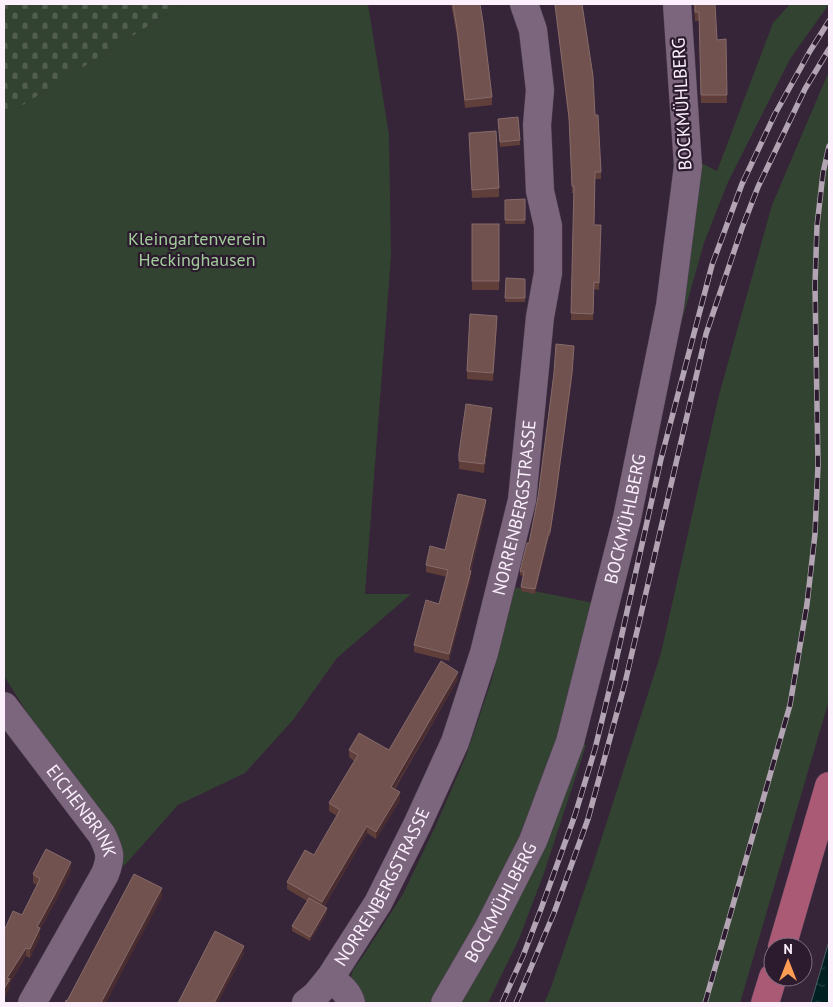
<svg xmlns="http://www.w3.org/2000/svg" width="833" height="1007" font-family="'PT Sans',sans-serif">
<defs>
<pattern id="cemetery-stones" width="16" height="16" patternUnits="userSpaceOnUse" patternTransform="scale(1.25)"><rect width="16" height="16" fill="#334331"/><path d="M2 7V4a2 2 0 0 1 4 0v3zM10 15v-3a2 2 0 0 1 4 0v3z" fill="#515e50"/></pattern>
<pattern id="water-ripples" width="26" height="14" patternUnits="userSpaceOnUse" patternTransform="scale(1.25)"><rect width="26" height="14" fill="#002021"/><path d="M2 4q2-2 4 0t4 0M15 11q2-2 4 0t4 0" fill="none" stroke="#264142"/></pattern>
</defs>
<rect width="100%" height="100%" fill="#362438"/>
<!-- green -->
<g fill="#334331">
<polygon points="183,4 368,4 389,135 391,257 365,594 411,594 337,658 293,720 245,773 178,805 124,866 4,676 4,117"/>
<polygon points="790,4 829,4 790,59 728,182 704,243 671,359 699,162 717,171 773,23"/>
<polygon points="829,71 829,700 740,1003 544,1003 550,990 593,865 661,653 719,395 772,205"/>
<polygon points="514,587 599,604 578,687 525,833 438,1003 359,1003 350,979 353,970 367,950 403,894 436,825 466,756 492,679"/>
<polygon points="580,743 586,745 544,873 519,939 488,1003 454,1003"/>
</g>
<!-- cemetery -->
<polygon fill="url(#cemetery-stones)" points="4,4 183,4 4,117"/>
<!-- water -->
<polygon fill="url(#water-ripples)" stroke="#4c5e63" points="829,941 829,1003 811,1003"/>
<g fill="none" stroke-linecap="round" stroke-linejoin="round">
<defs>
<g id="minor">
<path id="s1" d="M4,706L102,835C110,852 112,856 105,874L32,1003"/>
<path d="M330,978C339,986 348,991 351,1003"/>
<path id="s2" d="M306,1003L316,995L330,978L378,903L418,823L455,742L484,653L522,500L540,317L548,273V226L540,191L537,125L540,90L533,30L524,4"/>
<path id="s3" d="M445,1003L488,929L533,841L570,742L627,518L670,306L688,166L677,4"/>
</g>
<g id="major">
<polyline points="782,947 829,786"/>
<polyline points="765,1003 773,977"/>
</g>
</defs>
<!-- minor casing -->
<use href="#minor" stroke="#4e3f50" stroke-width="29"/>
<!-- major casing -->
<use href="#major" stroke="#4e3f50" stroke-width="29"/>
<!-- minor -->
<use href="#minor" stroke="#7b667d" stroke-width="28"/>
<!-- major -->
<use href="#major" stroke="#ab5a75" stroke-width="28"/>
<defs>
<g id="rail">
<polyline points="502,1003 523,956 541,909 575,815 595,749 612,679 661,459 712,265 742,184 775,114 810,51 829,21"/>
<polyline points="516,1003 554,913 588,819 625,683 706,334 742,228 758,187 805,89 829,49"/>
<polyline points="705,1003 790,705 807,604 815,534 818,465 815,285 817,226 823,173 829,146"/>
</g>
</defs>
<!-- rail casing -->
<use href="#rail" stroke="#b2a4b3" stroke-width="5.5"/>
<!-- rail -->
<use href="#rail" stroke="#2c1b2e" stroke-width="4" stroke-dasharray="11" stroke-linecap="butt"/>
</g>
<!-- wall -->
<g fill="#603f3a">
<polygon points="451,4 480,4 492,97 492,105 465,108 457,36"/>
<polygon points="555,4 582,4 601,172 601,179 595,179 594,225 601,225 599,290 594,289 593,320 571,320 574,193 572,193 569,123"/>
<polygon points="694,4 715,4 717,40 726,39 727,103 701,103 699,21 695,21"/>
<polygon points="498,119 520,140 520,145 500,147"/>
<polygon points="469,133 499,188 499,197 472,198"/>
<polygon points="525,199 525,224 505,224 505,200"/>
<rect x="472" y="224" width="27" height="66"/>
<polygon points="506,278 525,279 525,302 505,302"/>
<polygon points="497,324 493,381 467,379 467,371"/>
<polygon points="574,350 572,377 556,497 550,536 549,536 535,594 521,591 523,576 520,575 520,571 529,543 538,497"/>
<polygon points="492,416 484,473 459,469 459,453"/>
<polygon points="486,507 471,571 471,578 449,661 414,652 414,645 439,604 447,577 426,572 426,565 445,550"/>
<polygon points="458,679 395,789 400,800 376,839 367,833 324,907 327,913 310,941 292,931 292,926 307,901 287,889 287,882 314,855 337,816 329,811 329,803 354,761 349,757 349,750 389,750"/>
<polygon points="71,871 54,904 40,929 40,937 30,958 26,956 10,983 10,987 4,998 4,931 22,915 37,885 33,883 33,874"/>
</g>
<!-- shaded-wall -->
<g fill="#482c30">
<polygon points="497,316 497,324 493,381 493,373"/>
<polygon points="574,350 572,377 556,497 550,536"/>
<polygon points="492,408 492,416 484,473 484,464"/>
<polygon points="486,500 486,507 469,578 469,570"/>
<polygon points="549,532 549,536 535,594 535,589"/>
<polygon points="471,571 471,578 449,661 449,654"/>
<polygon points="458,672 458,679 391,794 391,787"/>
<polygon points="400,792 400,800 376,839 376,832"/>
<polygon points="367,826 367,833 322,910 322,902"/>
<polygon points="71,862 71,871 54,904 40,929 40,937 30,958 30,949 37,927"/>
<polygon points="162,888 162,897 106,1003 101,1003"/>
<polygon points="327,908 327,913 310,941 310,937"/>
<polygon points="244,946 244,954 218,1003 214,1003"/>
<polygon points="26,948 26,956 10,983 10,987 4,998 4,989 7,978"/>
</g>
<!-- building -->
<g fill="#71524f" stroke="#866b6a">
<polygon points="453,4 480,4 483,22 492,97 465,100 457,29"/>
<polygon points="556,4 582,4 593,76 595,115 598,115 601,172 595,172 594,225 601,225 599,283 594,282 593,314 571,313 574,186 572,186 569,117 555,5 556,5"/>
<polygon points="695,4 715,4 717,40 726,39 727,95 701,95 699,12 695,12"/>
<polygon points="518,117 520,140 500,142 498,119"/>
<polygon points="496,131 499,188 472,190 469,133"/>
<polygon points="525,199 525,220 505,220 505,200"/>
<rect x="472" y="224" width="27" height="57"/>
<polygon points="506,278 525,279 525,298 505,298"/>
<polygon points="470,314 497,316 493,373 467,371"/>
<polygon points="556,344 574,346 572,373 556,493 550,532 549,532 535,589 521,587 524,572 520,571 527,543 529,543 538,497 554,373"/>
<polygon points="466,404 492,408 484,464 459,461 459,453"/>
<polygon points="458,494 486,500 469,570 471,571 449,654 414,645 426,600 439,604 448,570 426,565 430,546 445,550"/>
<polygon points="441,661 458,672 391,787 400,792 376,832 367,826 322,902 287,882 305,850 314,855 340,810 329,803 358,755 349,750 359,733 389,750"/>
<polygon points="46,849 71,862 54,896 37,927 40,928 30,949 26,948 7,978 10,979 4,989 4,931 13,911 22,915 40,879 33,874"/>
<polygon points="134,874 162,888 103,999 101,1003 65,1003 66,1000 67,1001"/>
<polygon points="309,898 327,908 310,937 292,926"/>
<polygon points="215,931 244,946 214,1003 178,1003"/>
</g>
<g text-anchor="middle" stroke-width="4.5" stroke-linejoin="round" paint-order="stroke">
<!-- street labels -->
<g font-size="18" fill="#fcf0fd" stroke="#2c1b2e">
<text transform="translate(682 104) rotate(-93)" y="6">BOCKMÜHLBERG</text>
<text dy="6" stroke="none"><textPath href="#s2" startOffset="545">NORRENBERGSTRASSE</textPath></text>
<text dy="6" stroke="none"><textPath href="#s3" startOffset="520">BOCKMÜHLBERG</textPath></text>
<text dy="6" stroke="none"><textPath href="#s1" startOffset="131">EICHENBRINK</textPath></text>
<text dy="6" stroke="none"><textPath href="#s2" startOffset="140">NORRENBERGSTRASSE</textPath></text>
<text dy="6" stroke="none"><textPath href="#s3" startOffset="115">BOCKMÜHLBERG</textPath></text>
</g>
<!-- park labels -->
<g font-size="18" fill="#a2cc9b" stroke="#2c1b2e">
<text x="197" y="245">Kleingartenverein<tspan x="197" dy="21">Heckinghausen</tspan></text>
</g>
</g>
<!-- border -->
<rect width="833" height="1007" fill="none" stroke="#fcf0fd" stroke-width="10"/>
<!-- north arrow -->
<g transform="translate(788 962)"><circle r="24" fill="#2c1b2e" stroke="#7f7081"/>
<path d="M0-4L9 19L0 12L-9 19Z" fill="#fc9d53"/>
<text y="-8" font-size="14" font-weight="bold" text-anchor="middle" fill="#fcf0fd">N</text>
</g>
</svg>
